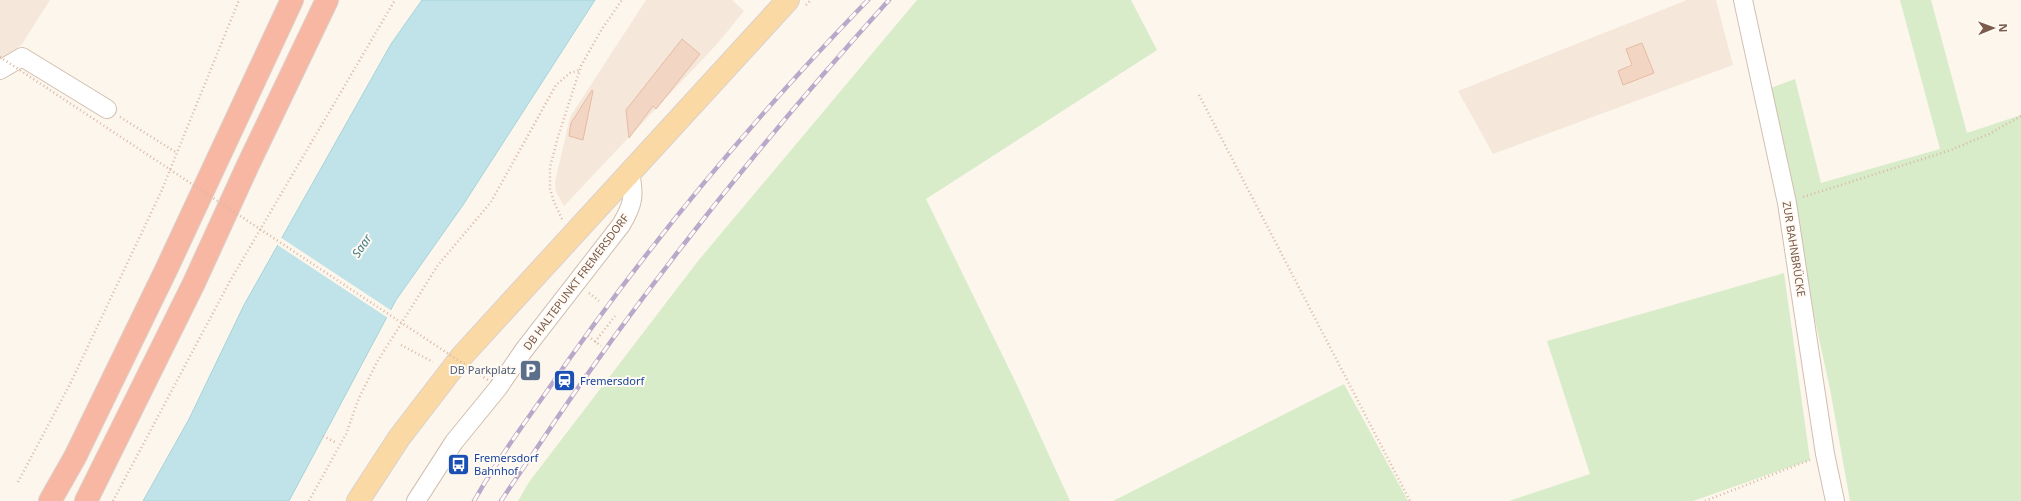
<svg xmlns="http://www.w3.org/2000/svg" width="2021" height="501" font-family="'Noto Sans',sans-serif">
<rect width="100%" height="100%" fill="#fdf6ec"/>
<!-- residential -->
<g fill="#f5e8da">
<polygon points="0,0 50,0 22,44 0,66"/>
<polygon points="646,0 732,0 744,11 716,45 564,206 556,192 555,182 570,117"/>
<polygon points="1687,0 1716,0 1733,65 1493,154 1458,91"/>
</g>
<!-- green -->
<g fill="#d8ecc9">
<polygon points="917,0 1131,0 1157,50 926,199 1016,383 1070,501 518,501 529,482 698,261"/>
<polygon points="1900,0 1931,0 1967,133 2021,115 2021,501 1850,501 1830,389 1765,90 1795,79 1821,183 1940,149"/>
<polygon points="1784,273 1810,460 1693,501 1509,501 1590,474 1547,341"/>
<polygon points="1344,384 1408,501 1113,501"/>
</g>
<!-- water -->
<polygon fill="#bfe3e8" stroke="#a5d3da" points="422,0 595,0 463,205 396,300 289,501 143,501 189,419 244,305 391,44"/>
<!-- pier -->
<polygon fill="#fdf6ec" points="280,237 392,311 388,318 276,244"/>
<!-- building -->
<g fill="#f3d5c3" stroke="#e6bba3">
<polygon points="682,39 700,54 656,109 653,106 629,138 626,110"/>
<polygon points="1642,43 1654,73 1623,85 1618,71 1632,65 1626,49"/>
<polygon points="592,90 593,91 583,140 569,136 571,123"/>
</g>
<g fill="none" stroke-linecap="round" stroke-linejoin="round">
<defs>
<g id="minor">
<polyline points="1743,0 1787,203 1825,454 1835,501"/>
<polyline points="0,70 22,57 107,109"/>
<path d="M416,501L454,442L498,388L524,350L621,225C633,205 635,196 630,173"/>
</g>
<polyline id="major" points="358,501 399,438 462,356 788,0"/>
<g id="highway">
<polyline points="50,501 75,457 166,270 292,0"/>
<polyline points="86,501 194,283 248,165 327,0"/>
</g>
</defs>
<!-- minor casing -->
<use href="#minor" stroke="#d1beb0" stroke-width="20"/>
<!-- major casing -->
<use href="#major" stroke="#dad1cd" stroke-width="24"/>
<!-- highway casing -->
<use href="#highway" stroke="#dad1cd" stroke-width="24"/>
<!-- path -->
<g stroke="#d9b8a5" stroke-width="2.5" stroke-dasharray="1 3" stroke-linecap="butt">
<polyline points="806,5 811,0"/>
<polyline points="1199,95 1410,501"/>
<polyline points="120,117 177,153"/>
<polyline points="1803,197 1951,150 1989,134 2021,116"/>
<polyline points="562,219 554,202 550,189 550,167 558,137 581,66 600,32 622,0"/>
<polyline points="589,293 599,301"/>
<polyline points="588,336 601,346"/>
<polyline points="595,342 615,316"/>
<polyline points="401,345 433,362"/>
<polyline points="323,436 337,443"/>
<polyline points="18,482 71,382 161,192 239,0"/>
<polyline points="113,501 230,281 395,0"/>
<polyline points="309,501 346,434 359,398 377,362 438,265 491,202 556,85 570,73 580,70"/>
<polyline points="1705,501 1810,460"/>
</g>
<!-- minor -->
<use href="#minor" stroke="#fff" stroke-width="18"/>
<!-- major -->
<use href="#major" stroke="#fbd9a5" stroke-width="22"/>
<!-- highway -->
<use href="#highway" stroke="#f7b7a3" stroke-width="22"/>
<defs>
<g id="rail">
<path d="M474,501C495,464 520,429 545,394C641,253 750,122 868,0"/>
<path d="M501,501C518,475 536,450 553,424C654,275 768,134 889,0"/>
</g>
</defs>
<!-- rail casing -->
<use href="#rail" stroke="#b9a8c9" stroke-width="4.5"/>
<!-- rail -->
<use href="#rail" stroke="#fffaf3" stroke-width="3" stroke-dasharray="9" stroke-linecap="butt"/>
<!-- path-bridge -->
<polyline stroke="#d9b8a5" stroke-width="2.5" stroke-dasharray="1 3" stroke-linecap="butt" points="0,57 488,380"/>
</g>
<!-- icons -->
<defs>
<symbol id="parking-square" viewBox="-11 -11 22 22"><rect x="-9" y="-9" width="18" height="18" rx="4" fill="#5c6f8a" stroke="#fffaf3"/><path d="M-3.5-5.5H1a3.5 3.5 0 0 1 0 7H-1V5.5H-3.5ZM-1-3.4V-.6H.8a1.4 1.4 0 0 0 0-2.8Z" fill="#fff"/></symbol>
<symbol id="station-square" viewBox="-11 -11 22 22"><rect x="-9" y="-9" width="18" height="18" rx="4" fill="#1a4fb4" stroke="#fffaf3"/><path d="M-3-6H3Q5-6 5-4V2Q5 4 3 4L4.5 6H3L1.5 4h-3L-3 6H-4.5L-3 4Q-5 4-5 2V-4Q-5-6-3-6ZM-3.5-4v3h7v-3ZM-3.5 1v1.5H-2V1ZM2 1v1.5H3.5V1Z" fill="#fff"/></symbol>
<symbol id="bus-square" viewBox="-11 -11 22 22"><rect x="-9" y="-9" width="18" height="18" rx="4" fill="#1a4fb4" stroke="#fffaf3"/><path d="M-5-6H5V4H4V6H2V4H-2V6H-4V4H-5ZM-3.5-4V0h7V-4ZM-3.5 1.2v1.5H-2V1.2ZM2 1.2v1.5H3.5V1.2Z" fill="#fff"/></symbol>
</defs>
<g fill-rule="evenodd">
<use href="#parking-square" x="518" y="358" width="25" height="25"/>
<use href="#station-square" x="552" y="368" width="25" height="25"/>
<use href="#bus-square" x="446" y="452" width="25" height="25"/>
</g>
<g text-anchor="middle" stroke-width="4" stroke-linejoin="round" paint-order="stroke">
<!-- street labels -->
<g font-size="11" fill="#7a5c4d" stroke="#fffaf3">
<text transform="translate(1794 249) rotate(81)" y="4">ZUR BAHNBRÜCKE</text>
<text transform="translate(576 282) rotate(-53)" y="4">DB HALTEPUNKT FREMERSDORF</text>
</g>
<!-- service labels -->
<g font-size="11" fill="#4e5e75" stroke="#fffaf3" text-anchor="end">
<text x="516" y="374">DB Parkplatz</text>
</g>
<!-- transit labels -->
<g font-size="11" fill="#164399" stroke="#fffaf3" text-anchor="start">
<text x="580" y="385">Fremersdorf</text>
<text x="474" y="462">Fremersdorf<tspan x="474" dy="13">Bahnhof</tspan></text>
</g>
<!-- water labels -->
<g font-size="12" font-style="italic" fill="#437c86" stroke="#fffaf3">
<text transform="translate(362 246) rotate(-56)" y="4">Saar</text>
</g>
</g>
<!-- north arrow -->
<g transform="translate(1993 28) rotate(89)" stroke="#fffaf3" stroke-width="3" paint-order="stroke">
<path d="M0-3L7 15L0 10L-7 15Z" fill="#7a5c4d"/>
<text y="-6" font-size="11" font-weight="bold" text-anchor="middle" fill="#7a5c4d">N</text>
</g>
</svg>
